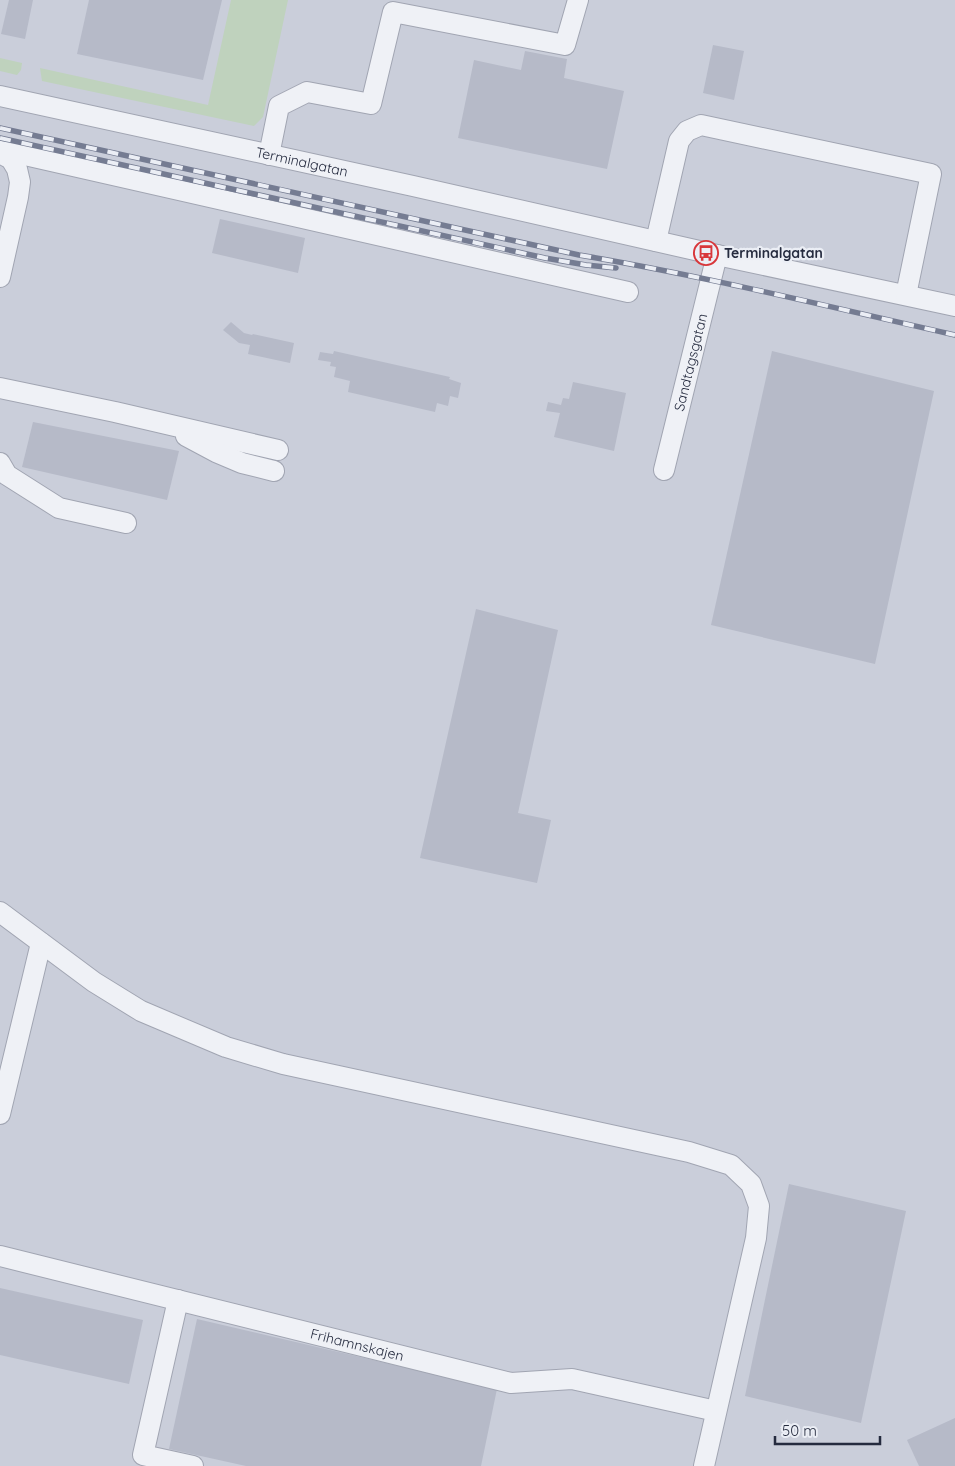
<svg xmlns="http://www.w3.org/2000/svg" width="955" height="1466" font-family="Quicksand,sans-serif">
<rect width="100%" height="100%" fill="#dcdfe8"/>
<!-- built -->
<rect fill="#caceda" x="0" y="0" width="955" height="1466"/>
<!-- green -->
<g fill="#bfd2bd">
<polygon points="231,0 288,0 263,117 254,126 42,81 40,68 208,105"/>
<polygon points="0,58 22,63 21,70 17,75 0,71"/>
</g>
<!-- building -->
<g fill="#b6bac8">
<polygon points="9,0 33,0 25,39 1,34"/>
<polygon points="89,0 222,0 203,80 77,54"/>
<polygon points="713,45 744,51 734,100 703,93"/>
<polygon points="525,51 567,59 564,78 624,91 607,169 458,138 474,60 521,70"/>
<polygon points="220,219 305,238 298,273 212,253"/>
<polygon points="231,322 244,333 252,335 253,334 294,343 290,363 248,354 250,345 239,343 223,330"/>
<polygon points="334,351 450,377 449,379 461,383 458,398 450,396 448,406 437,403 435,412 348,392 350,381 334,377 336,367 330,366 331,362 318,360 320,352 333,354"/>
<polygon points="772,351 934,391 875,664 711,625"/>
<polygon points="573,382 626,393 614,451 554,437 560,413 546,411 548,402 561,405 563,398 569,399"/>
<polygon points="33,422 179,451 167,500 22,467"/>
<polygon points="476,609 558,630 518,813 551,820 537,883 420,858"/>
<polygon points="789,1184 906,1211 861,1423 745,1396"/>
<polygon points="0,1288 143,1320 129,1384 0,1355"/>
<polygon points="197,1319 497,1389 481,1466 246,1466 169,1449"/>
<polygon points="955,1418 955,1466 919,1466 907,1440"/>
</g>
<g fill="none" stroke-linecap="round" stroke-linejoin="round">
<defs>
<g id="minor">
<path id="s1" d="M0,96L413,186L717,255L955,306"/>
<polyline points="0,151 16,153 628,292"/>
<polyline points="0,153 11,159 17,169 20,182 18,197 0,277"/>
<polyline points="269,155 279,106 307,92 371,104 393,12 565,45 578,0"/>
<polyline points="656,241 679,141 687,131 701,125 931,174 906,295"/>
<polyline points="0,388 115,412 278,450"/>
<polyline points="186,436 216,452 242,463 274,471"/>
<polyline points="0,463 7,475 59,508 126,523"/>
<path id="s2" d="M664,470L717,255"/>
<polyline points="0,912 94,982 141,1011 226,1047 283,1064 689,1152 731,1165 751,1184 759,1206 756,1238 704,1466"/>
<polyline points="0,1114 41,943"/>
<path id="s3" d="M0,1256L511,1383L572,1379L716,1411"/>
<polyline points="178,1300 143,1455 193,1466"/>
</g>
</defs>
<!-- minor casing -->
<use href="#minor" stroke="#a1a5b2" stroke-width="22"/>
<!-- minor -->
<use href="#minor" stroke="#eff1f6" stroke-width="20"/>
<defs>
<g id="rail">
<path d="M0,128L579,255C705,276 830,307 955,335"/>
<polyline points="0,138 545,258 586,265 616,268"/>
</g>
</defs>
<!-- rail casing -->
<use href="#rail" stroke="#757c92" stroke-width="5.5"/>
<!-- rail -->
<use href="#rail" stroke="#ebeef5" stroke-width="4" stroke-dasharray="11" stroke-linecap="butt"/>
</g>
<!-- icons -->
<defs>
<symbol id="bus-ring" viewBox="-11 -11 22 22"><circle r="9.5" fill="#ebeef5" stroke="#d8363a" stroke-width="1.5"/><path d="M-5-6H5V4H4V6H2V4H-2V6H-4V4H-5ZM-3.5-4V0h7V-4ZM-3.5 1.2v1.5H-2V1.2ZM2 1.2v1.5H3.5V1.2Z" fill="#d8363a"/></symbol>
</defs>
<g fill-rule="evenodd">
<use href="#bus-ring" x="692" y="239" width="28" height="28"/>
</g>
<g text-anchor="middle" stroke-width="4.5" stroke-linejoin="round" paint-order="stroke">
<!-- street labels -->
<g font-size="14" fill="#252b3f" stroke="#ebeef5">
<text dy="5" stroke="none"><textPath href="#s1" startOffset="309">Terminalgatan</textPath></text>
<text dy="5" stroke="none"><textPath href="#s2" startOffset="111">Sandtagsgatan</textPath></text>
<text dy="5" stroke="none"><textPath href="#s3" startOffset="368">Frihamnskajen</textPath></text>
</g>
<!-- poi labels -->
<g font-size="14" font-weight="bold" fill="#252b3f" stroke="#ebeef5" text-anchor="start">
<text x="724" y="258">Terminalgatan</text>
</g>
</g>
<!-- scale -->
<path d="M775 1436v8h105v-8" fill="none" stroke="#252b3f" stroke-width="2.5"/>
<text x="782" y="1436" font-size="15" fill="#252b3f" stroke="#ebeef5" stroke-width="4" paint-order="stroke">50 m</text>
</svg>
